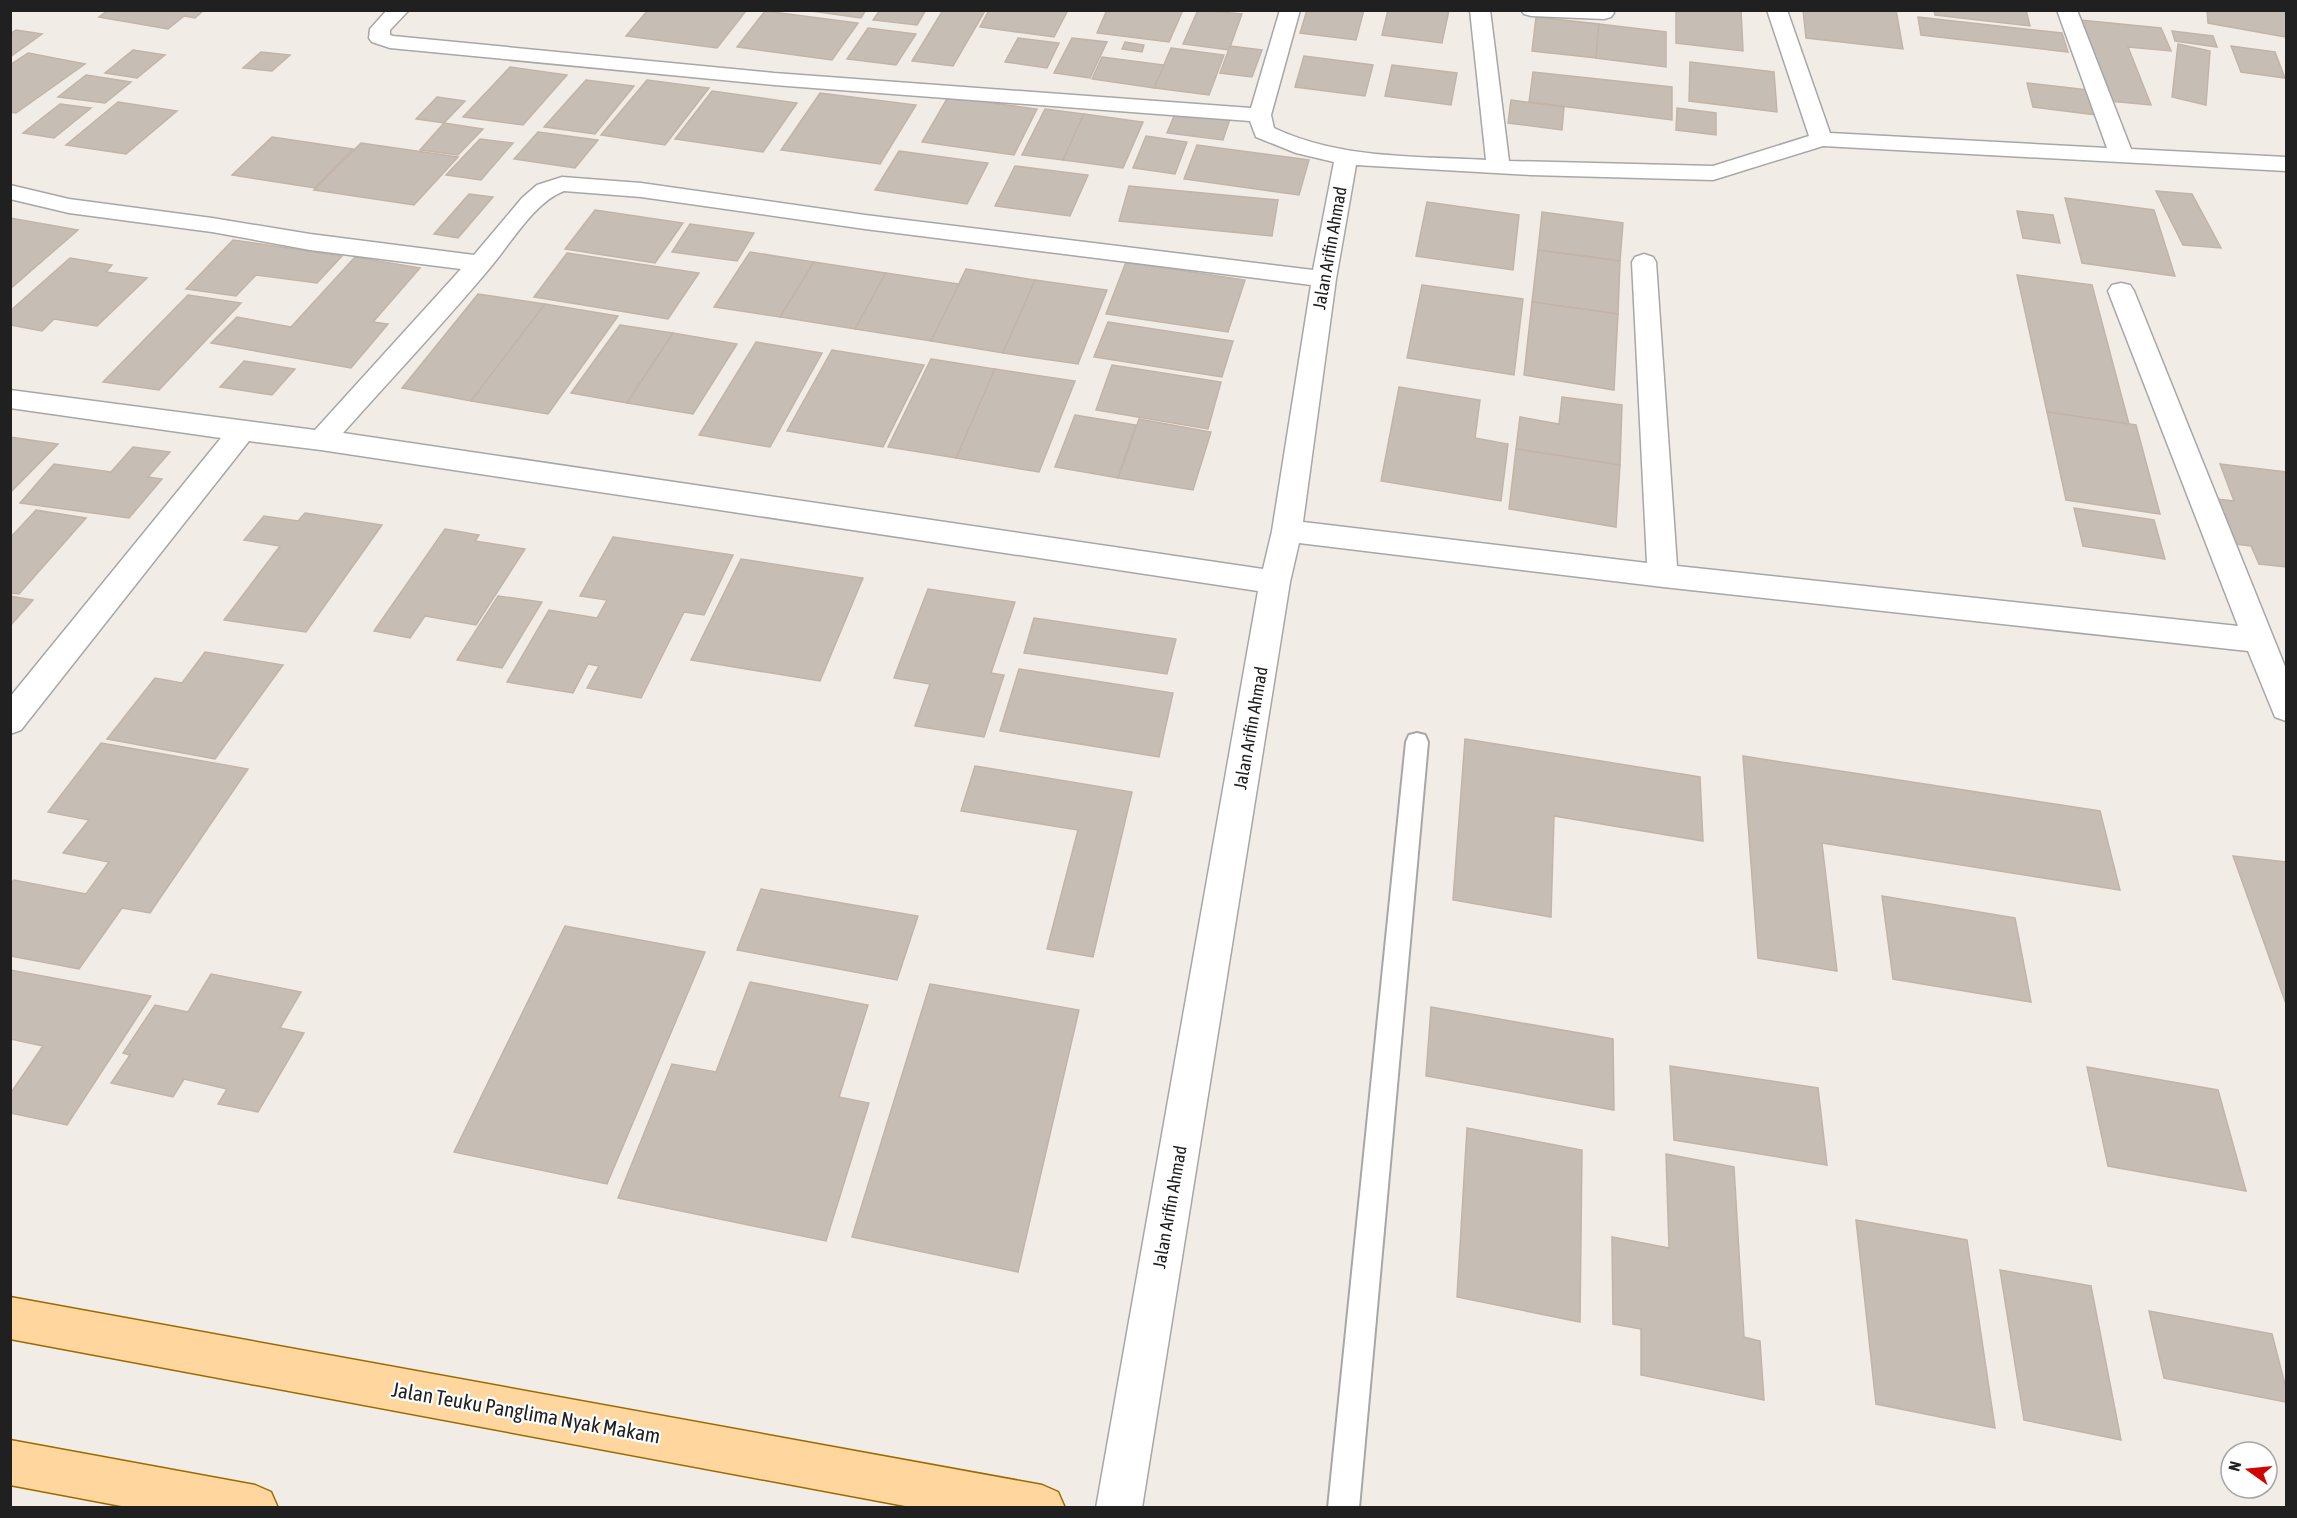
<svg xmlns="http://www.w3.org/2000/svg" width="2297" height="1518" font-family="'Asap Condensed',sans-serif">
<rect width="100%" height="100%" fill="#f1ede6"/>
<!-- building -->
<g fill="#c6bdb5" stroke="#c3b4a8" stroke-width="1.5">
<polygon points="108,10 204,10 195,18 184,16 168,29 99,17"/>
<polygon points="648,10 742,10 746,11 717,48 626,36"/>
<polygon points="804,10 866,10 861,18"/>
<polygon points="880,10 926,10 917,25 873,20"/>
<polygon points="943,10 985,11 953,66 912,61"/>
<polygon points="989,10 1068,10 1054,37 980,27"/>
<polygon points="1107,10 1183,10 1169,42 1097,33"/>
<polygon points="1198,10 1242,14 1229,50 1183,44"/>
<polygon points="1307,10 1364,10 1356,40 1300,33"/>
<polygon points="1388,10 1449,10 1442,43 1382,35"/>
<polygon points="1676,10 1741,10 1743,51 1676,43"/>
<polygon points="1803,10 1896,10 1903,49 1806,38"/>
<polygon points="1934,10 2026,10 2030,26 1935,15"/>
<polygon points="2207,10 2286,10 2286,37 2208,23"/>
<polygon points="765,11 858,23 832,60 737,47"/>
<polygon points="1536,17 1599,24 1596,58 1532,51"/>
<polygon points="1918,17 2062,33 2068,52 1921,35"/>
<polygon points="2080,20 2161,28 2171,51 2128,47 2151,105 2109,101"/>
<polygon points="1599,24 1666,32 1666,67 1596,58"/>
<polygon points="868,28 916,34 896,65 847,59"/>
<polygon points="16,30 42,34 10,57 10,34"/>
<polygon points="2172,31 2213,36 2217,47 2175,41"/>
<polygon points="1018,38 1059,43 1047,68 1005,62"/>
<polygon points="1072,38 1107,42 1090,78 1054,73"/>
<polygon points="1125,42 1144,45 1142,52 1122,49"/>
<polygon points="2178,44 2210,51 2206,105 2172,97"/>
<polygon points="1230,46 1262,50 1252,77 1220,73"/>
<polygon points="2231,46 2275,52 2285,78 2241,72"/>
<polygon points="1171,48 1224,55 1209,95 1154,88"/>
<polygon points="133,50 165,55 137,78 105,73"/>
<polygon points="261,52 290,55 272,71 243,68"/>
<polygon points="28,53 85,64 16,113 10,112 10,65"/>
<polygon points="1304,56 1373,65 1365,96 1295,87"/>
<polygon points="1102,57 1164,65 1154,88 1092,79"/>
<polygon points="1690,62 1774,72 1777,112 1689,101"/>
<polygon points="1392,65 1457,73 1451,105 1385,96"/>
<polygon points="510,67 567,75 523,125 463,117"/>
<polygon points="1533,72 1672,87 1672,120 1529,102"/>
<polygon points="86,75 131,82 105,103 58,97"/>
<polygon points="586,80 634,86 595,134 544,127"/>
<polygon points="647,80 709,88 665,145 601,135"/>
<polygon points="2027,83 2097,91 2105,116 2033,107"/>
<polygon points="712,91 797,103 763,152 675,139"/>
<polygon points="820,93 916,105 880,164 781,150"/>
<polygon points="437,97 465,101 444,123 416,119"/>
<polygon points="948,97 1037,109 1014,155 922,142"/>
<polygon points="1511,100 1564,107 1562,130 1508,123"/>
<polygon points="118,102 177,111 126,154 66,145"/>
<polygon points="60,104 91,108 54,138 23,133"/>
<polygon points="1677,108 1716,113 1716,135 1676,130"/>
<polygon points="1045,109 1084,114 1063,160 1022,155"/>
<polygon points="1177,109 1231,116 1223,140 1167,133"/>
<polygon points="1084,114 1143,122 1123,168 1063,160"/>
<polygon points="444,123 483,129 458,155 420,150"/>
<polygon points="538,132 598,140 575,168 514,159"/>
<polygon points="1146,136 1187,142 1175,174 1133,168"/>
<polygon points="272,137 353,149 315,188 232,175"/>
<polygon points="480,139 513,143 481,180 446,175"/>
<polygon points="361,143 458,157 414,205 314,190"/>
<polygon points="1197,145 1309,160 1299,195 1184,179"/>
<polygon points="899,151 988,163 967,204 875,190"/>
<polygon points="1015,166 1088,175 1070,216 995,206"/>
<polygon points="1129,186 1278,200 1272,236 1119,221"/>
<polygon points="2156,191 2192,194 2221,248 2183,245"/>
<polygon points="469,194 493,197 458,238 434,234"/>
<polygon points="2065,198 2154,210 2175,276 2082,263"/>
<polygon points="1427,202 1519,215 1513,270 1416,256"/>
<polygon points="595,210 683,223 655,263 565,249"/>
<polygon points="2017,211 2053,215 2060,243 2023,238"/>
<polygon points="1542,212 1623,223 1620,261 1538,250"/>
<polygon points="10,218 78,230 10,289"/>
<polygon points="690,224 754,233 737,261 672,252"/>
<polygon points="233,240 342,256 317,283 256,275 236,296 186,289"/>
<polygon points="1538,250 1620,261 1618,314 1532,302"/>
<polygon points="750,252 814,262 780,317 714,307"/>
<polygon points="567,253 699,273 668,319 534,297"/>
<polygon points="355,257 420,268 373,322 388,324 351,368 211,343 237,317 291,327"/>
<polygon points="70,258 112,265 106,272 147,278 97,326 54,319 42,331 10,325 10,311"/>
<polygon points="814,262 886,273 855,329 780,317"/>
<polygon points="1126,262 1245,280 1228,332 1106,314"/>
<polygon points="966,269 1035,280 1003,353 931,341"/>
<polygon points="886,273 959,284 931,341 855,329"/>
<polygon points="2017,275 2092,285 2129,424 2047,412"/>
<polygon points="1035,280 1107,290 1078,364 1003,353"/>
<polygon points="1422,285 1523,299 1514,375 1407,358"/>
<polygon points="478,294 545,304 471,401 402,388"/>
<polygon points="188,295 241,303 159,390 103,382"/>
<polygon points="1532,302 1618,314 1614,390 1524,375"/>
<polygon points="545,304 618,316 548,414 471,401"/>
<polygon points="1108,322 1233,341 1222,377 1094,357"/>
<polygon points="620,325 673,333 627,403 571,393"/>
<polygon points="673,333 737,344 693,414 627,403"/>
<polygon points="756,342 822,353 770,447 699,435"/>
<polygon points="832,350 924,365 883,447 787,431"/>
<polygon points="931,359 995,369 956,458 888,447"/>
<polygon points="244,361 295,369 272,395 220,387"/>
<polygon points="1112,365 1221,382 1208,429 1096,410"/>
<polygon points="995,369 1075,381 1039,472 956,458"/>
<polygon points="1399,387 1480,400 1475,438 1508,444 1501,501 1381,481"/>
<polygon points="1562,397 1622,405 1620,465 1516,449 1520,417 1559,424"/>
<polygon points="2047,412 2136,425 2160,514 2066,500"/>
<polygon points="1075,415 1136,425 1118,478 1055,467"/>
<polygon points="1139,419 1211,432 1193,490 1118,478"/>
<polygon points="10,437 58,444 10,493"/>
<polygon points="133,447 170,452 148,477 162,479 129,518 20,503 54,464 111,472"/>
<polygon points="1516,449 1620,465 1616,527 1509,509"/>
<polygon points="2220,464 2286,472 2286,567 2259,564 2251,546 2235,544 2216,499 2234,501"/>
<polygon points="2074,508 2154,520 2165,559 2083,546"/>
<polygon points="36,510 86,518 19,594 10,593 10,538"/>
<polygon points="305,513 382,525 306,632 224,620 280,546 244,540 264,516 298,521"/>
<polygon points="445,529 479,535 475,541 525,549 476,625 425,616 410,638 374,631"/>
<polygon points="613,537 733,555 704,615 684,612 641,698 587,688 599,666 588,664 573,693 507,682 549,610 597,618 607,600 580,596"/>
<polygon points="741,559 863,578 820,681 691,660"/>
<polygon points="928,589 1015,602 991,673 1004,675 984,737 915,726 930,684 894,678"/>
<polygon points="10,596 33,600 10,626"/>
<polygon points="498,596 542,602 502,668 457,660"/>
<polygon points="1034,618 1176,639 1167,674 1024,653"/>
<polygon points="205,652 283,665 215,759 107,739 155,678 182,683"/>
<polygon points="1019,669 1173,693 1159,757 1000,731"/>
<polygon points="1465,739 1700,777 1703,841 1554,816 1551,917 1453,900"/>
<polygon points="101,743 248,769 150,913 122,908 79,969 10,956 10,884 14,880 86,894 109,862 63,853 89,820 48,812"/>
<polygon points="1743,756 2100,811 2120,890 1822,843 1837,971 1758,958"/>
<polygon points="975,766 1132,792 1093,957 1047,949 1078,830 961,811"/>
<polygon points="2233,856 2286,862 2286,1004"/>
<polygon points="761,889 918,916 897,980 737,950"/>
<polygon points="1882,896 2015,918 2031,1002 1893,979"/>
<polygon points="565,926 705,952 607,1184 454,1152"/>
<polygon points="10,970 151,996 67,1125 10,1113 10,1094 43,1046 10,1039"/>
<polygon points="211,974 301,992 280,1028 304,1033 258,1112 218,1104 227,1089 184,1079 173,1097 111,1083 130,1055 123,1053 155,1005 188,1012"/>
<polygon points="750,982 868,1005 839,1097 869,1103 826,1241 618,1198 672,1064 716,1072"/>
<polygon points="930,984 1079,1010 1018,1272 852,1237"/>
<polygon points="1431,1007 1613,1039 1614,1110 1426,1076"/>
<polygon points="1670,1066 1818,1088 1827,1165 1674,1140"/>
<polygon points="2087,1067 2218,1090 2246,1191 2108,1166"/>
<polygon points="1467,1128 1582,1150 1580,1322 1457,1297"/>
<polygon points="1666,1154 1734,1167 1744,1337 1760,1341 1764,1400 1641,1375 1641,1329 1613,1324 1612,1237 1669,1248"/>
<polygon points="1856,1220 1967,1240 1995,1428 1876,1404"/>
<polygon points="2000,1270 2091,1286 2121,1440 2024,1420"/>
<polygon points="2149,1311 2272,1334 2286,1388 2286,1402 2164,1378"/>
</g>
<g fill="none" stroke-linecap="round" stroke-linejoin="round">
<defs>
<polygon id="lane" points="1417,733 1425,735 1428,742 1359,1508 1328,1508 1406,742 1409,735"/>
<g id="street">
<path d="M387,10H409L390,30V35L393,36L774,73L1251,108L1280,10H1300L1271,115L1274,128C1339,159 1415,156 1486,160L1470,10H1490L1509,161L1713,166L1809,136L1767,10H1787L1830,133L2107,148L2057,10H2077L2131,149L2286,157V171L1823,146L1713,180L1531,175L1356,165L1336,279L1303,522L1647,563L1632,262L1635,257L1644,254L1653,257L1656,262L1677,566L2238,626L2108,291L2112,285L2121,283L2130,285L2134,291L2286,669V721L2275,717L2248,651L1663,587L1299,543L1290,582L1142,1508H1096L1258,591L321,450L249,441L21,730L10,734V697L221,438L10,408V390L315,430L461,269L310,250L212,232L69,213L10,199V185L69,199L212,218L310,234L474,255L522,198L537,185L562,177L641,183L865,215L1313,270L1334,162L1296,153L1256,137L1250,121L774,85L390,48L372,42L369,38L370,29ZM564,191L641,197L865,229L1311,285L1272,531L1263,569L343,433C391,379 442,325 489,269C510,245 534,202 564,191Z"/>
<polygon points="1521,10 1612,10 1614,13 1611,17 1604,19 1531,16 1524,14"/>
</g>
<g id="primary">
<polygon points="10,1297 1042,1485 1058,1492 1065,1508 916,1508 10,1339"/>
<polygon points="10,1440 255,1485 271,1492 278,1508 132,1508 10,1485"/>
</g>
</defs>
<!-- lane casing -->
<use href="#lane" stroke="#a7a7a7" stroke-width="4"/>
<!-- street casing -->
<use href="#street" stroke="#a7a7a7" stroke-width="3"/>
<!-- primary casing -->
<use href="#primary" stroke="#9c6b00" stroke-width="3"/>
<!-- lane -->
<use href="#lane" fill="#fff" fill-rule="evenodd"/>
<!-- street -->
<use href="#street" fill="#fff" fill-rule="evenodd"/>
<!-- primary -->
<use href="#primary" fill="#fed69e" fill-rule="evenodd"/>
</g>
<g text-anchor="middle" stroke-width="4.5" stroke-linejoin="round" paint-order="stroke">
<!-- street labels -->
<g font-size="18" fill="#202020" stroke="#fff">
<text transform="translate(1330 248) rotate(-80)" y="6">Jalan Arifin Ahmad</text>
<text transform="translate(1251 728) rotate(-80)" y="6">Jalan Arifin Ahmad</text>
<text transform="translate(1170 1207) rotate(-80)" y="6">Jalan Arifin Ahmad</text>
</g>
<!-- near-street labels -->
<g font-size="21" fill="#202020" stroke="#fff">
<text transform="translate(526 1413) rotate(10)" y="7">Jalan Teuku Panglima Nyak Makam</text>
</g>
</g>
<!-- border -->
<rect width="2297" height="1518" fill="none" stroke="#202020" stroke-width="24"/>
<!-- north arrow -->
<g transform="translate(2249 1470) rotate(285)"><circle r="28" fill="#ffffff" stroke="#a6a6a6" stroke-width="1.5"/>
<path d="M0-4.5L10 22L0 15L-10 22Z" fill="#d00400"/>
<text y="-9" font-size="16" font-weight="bold" text-anchor="middle" fill="#202020">N</text>
</g>
</svg>
